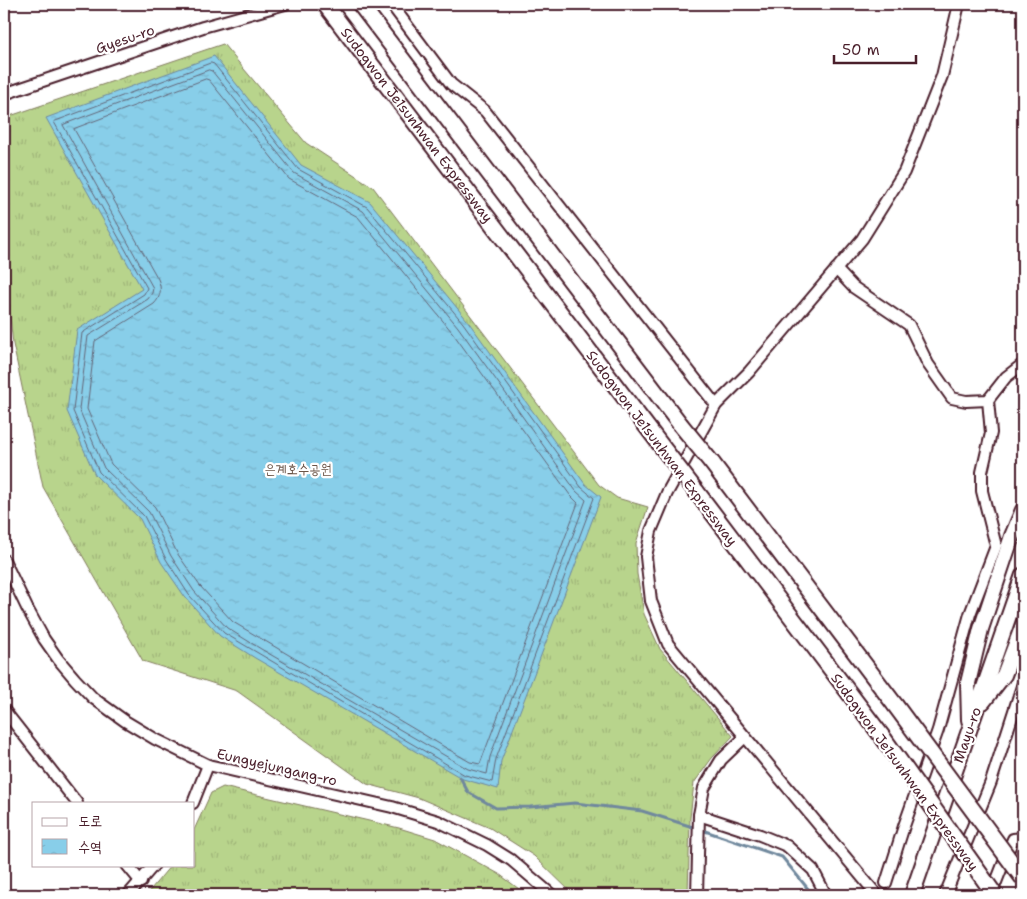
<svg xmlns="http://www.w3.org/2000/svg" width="1027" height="899" font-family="'Shantell Sans','Poor Story',sans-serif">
<defs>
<pattern id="grass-tufts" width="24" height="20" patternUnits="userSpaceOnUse" patternTransform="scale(1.25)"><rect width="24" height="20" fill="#b8d48c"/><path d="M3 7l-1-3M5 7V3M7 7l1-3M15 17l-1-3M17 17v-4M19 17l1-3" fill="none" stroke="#a0b679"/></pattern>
<pattern id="water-ripples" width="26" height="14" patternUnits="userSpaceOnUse" patternTransform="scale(1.25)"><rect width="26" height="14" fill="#88cee9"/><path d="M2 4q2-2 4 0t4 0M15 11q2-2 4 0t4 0" fill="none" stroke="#77b0c8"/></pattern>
</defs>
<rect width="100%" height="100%" fill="#fff"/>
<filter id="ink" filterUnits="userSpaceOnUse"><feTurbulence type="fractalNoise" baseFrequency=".02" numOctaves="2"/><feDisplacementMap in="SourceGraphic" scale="10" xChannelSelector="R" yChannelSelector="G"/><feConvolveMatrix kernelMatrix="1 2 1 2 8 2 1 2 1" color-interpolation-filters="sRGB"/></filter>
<g filter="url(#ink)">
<!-- grass -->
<g fill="url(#grass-tufts)" stroke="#817a5c">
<polygon points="223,44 306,143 373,187 599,485 617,498 648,507 636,543 637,574 644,614 660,649 733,736 712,758 694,783 690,818 688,895 574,895 534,856 490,828 419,798 367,784 237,691 143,661 43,487 13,344 4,261 4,118"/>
<polygon points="223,787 399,828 435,839 499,874 527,895 146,895 171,865 194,865 194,830 211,793"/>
</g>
<!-- water -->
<polygon fill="url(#water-ripples)" stroke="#6f889d" points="214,56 301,165 370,202 467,320 585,484 601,497 501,761 498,789 463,779 255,658 220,636 185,597 161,562 140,519 95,475 67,411 77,330 142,289 46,118"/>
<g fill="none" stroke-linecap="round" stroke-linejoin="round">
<!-- shore -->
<g stroke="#636577" stroke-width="1">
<polygon points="211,63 214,64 298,169 367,207 463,323 581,487 594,498 496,759 492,782 465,775 224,633 189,595 166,559 144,516 99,472 73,411 82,333 144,294 147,288 54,122"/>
<polygon points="209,70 212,71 294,173 363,211 458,327 576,491 586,500 490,757 487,774 468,769 261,649 227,628 194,591 171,556 149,512 104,468 79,409 88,336 148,299 152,293 153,288 63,125"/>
<path d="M206,79L209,80L289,179L358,217L452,332L570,495L578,503L480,764L470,762L233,622L200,586L177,553L155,507L111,464L87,409L95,341L154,304C161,297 162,288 158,279L74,129Z"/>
</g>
<!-- stream -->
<g stroke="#6f889d" stroke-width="3">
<polyline points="460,777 468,792 496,808 530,807 575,803 642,811 696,828"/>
<polyline points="702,830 782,857 813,895"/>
</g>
<defs>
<g id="minor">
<polyline points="391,4 451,84 485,111 716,405"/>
<polyline points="4,94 203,27 285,4"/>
<polyline points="836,269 853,287 909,325 928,364 952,398 966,401 988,400 1006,377 1023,364"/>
<polyline points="4,560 27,608 44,639 58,659 75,679 93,698 125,721 155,739 208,765 392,807 438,821 487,845 511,860 552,895"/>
<polyline points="4,710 77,803"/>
<polyline points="193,803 208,765"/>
<polyline points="699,815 760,835 787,846 813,870 826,895"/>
<polyline points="127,865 141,882"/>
<polyline points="886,883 904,826 938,730 970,614 996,546 982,491 982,472 991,433 988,400"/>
<polyline points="128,895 154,865"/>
<polyline points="697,895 699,815 704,788 721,760 745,737"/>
<polyline points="877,895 668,644 651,601 646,557 651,531 667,493 716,405 749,372 862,239 904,172 942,76 959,4"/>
<polyline points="945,895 991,782 1023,683"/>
<polyline points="991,895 1013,839 1023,838"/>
</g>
<g id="major">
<polyline points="983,702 1004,675 1023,625"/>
<polyline points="969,720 968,683 981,629 1012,536 1023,510"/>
<polyline points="912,895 1023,575"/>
</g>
<g id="highway">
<path id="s1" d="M325,4L666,452"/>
<polyline points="360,4 680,424"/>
<polyline points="712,463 895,705"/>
<polyline points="696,491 884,739"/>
</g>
</defs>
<!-- minor casing -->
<use href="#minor" stroke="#4a1f2b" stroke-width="14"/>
<!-- major casing -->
<use href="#major" stroke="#4a1f2b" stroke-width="18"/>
<!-- highway casing -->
<use href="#highway" stroke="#4a1f2b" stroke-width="19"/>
<!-- minor -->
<use href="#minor" stroke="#fff" stroke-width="10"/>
<!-- major -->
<use href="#major" stroke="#fff" stroke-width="14"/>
<!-- highway -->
<use href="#highway" stroke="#fff" stroke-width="15"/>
<defs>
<g id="highway-bridge">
<polyline points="680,424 712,463"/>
<polyline points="666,452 696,491"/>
<polyline points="895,705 1023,878"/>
<polyline points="884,739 995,895"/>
</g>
</defs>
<!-- highway-bridge casing -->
<use href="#highway-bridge" stroke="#4a1f2b" stroke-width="19" stroke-linecap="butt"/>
<!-- highway-bridge -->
<use href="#highway-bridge" stroke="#fff" stroke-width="15"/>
</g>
</g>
<g text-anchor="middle" stroke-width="4.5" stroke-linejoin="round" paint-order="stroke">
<!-- street labels -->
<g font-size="14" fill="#4a1f2b" stroke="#fff">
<text transform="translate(125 39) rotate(-19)" y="5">Gyesu-ro</text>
<text dy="5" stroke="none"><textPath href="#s1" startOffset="152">Sudogwon Je1sunhwan Expressway</textPath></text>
<text transform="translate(662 448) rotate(53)" y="5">Sudogwon Je1sunhwan Expressway</text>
<text transform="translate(967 735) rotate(-71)" y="5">Mayu-ro</text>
<text transform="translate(277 767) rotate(13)" y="5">Eungyejungang-ro</text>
<text transform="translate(905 772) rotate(54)" y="5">Sudogwon Je1sunhwan Expressway</text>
</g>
<!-- park labels -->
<g font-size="14" fill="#6b5548" stroke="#fff">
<text x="298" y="474">은계호수공원</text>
</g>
</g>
<!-- margin -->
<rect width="1027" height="899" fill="none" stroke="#fff" stroke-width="20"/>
<rect x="10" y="10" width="1007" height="879" fill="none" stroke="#4a1f2b" stroke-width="2" filter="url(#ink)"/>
<!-- legend -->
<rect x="32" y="802" width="162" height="65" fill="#ffffff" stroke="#b7a5aa"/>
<rect x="42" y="818" width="25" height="8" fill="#ffffff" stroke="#b7a5aa"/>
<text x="78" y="826" font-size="15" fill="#4a1f2b">도로</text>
<rect x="42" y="839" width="25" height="15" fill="url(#water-ripples)" stroke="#b7a5aa"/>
<text x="78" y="852" font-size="15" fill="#4a1f2b">수역</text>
<!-- scale -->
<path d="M834 55v8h82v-8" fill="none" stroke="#4a1f2b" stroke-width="2.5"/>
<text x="842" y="55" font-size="15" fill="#4a1f2b" stroke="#ffffff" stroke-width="4" paint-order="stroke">50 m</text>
</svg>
